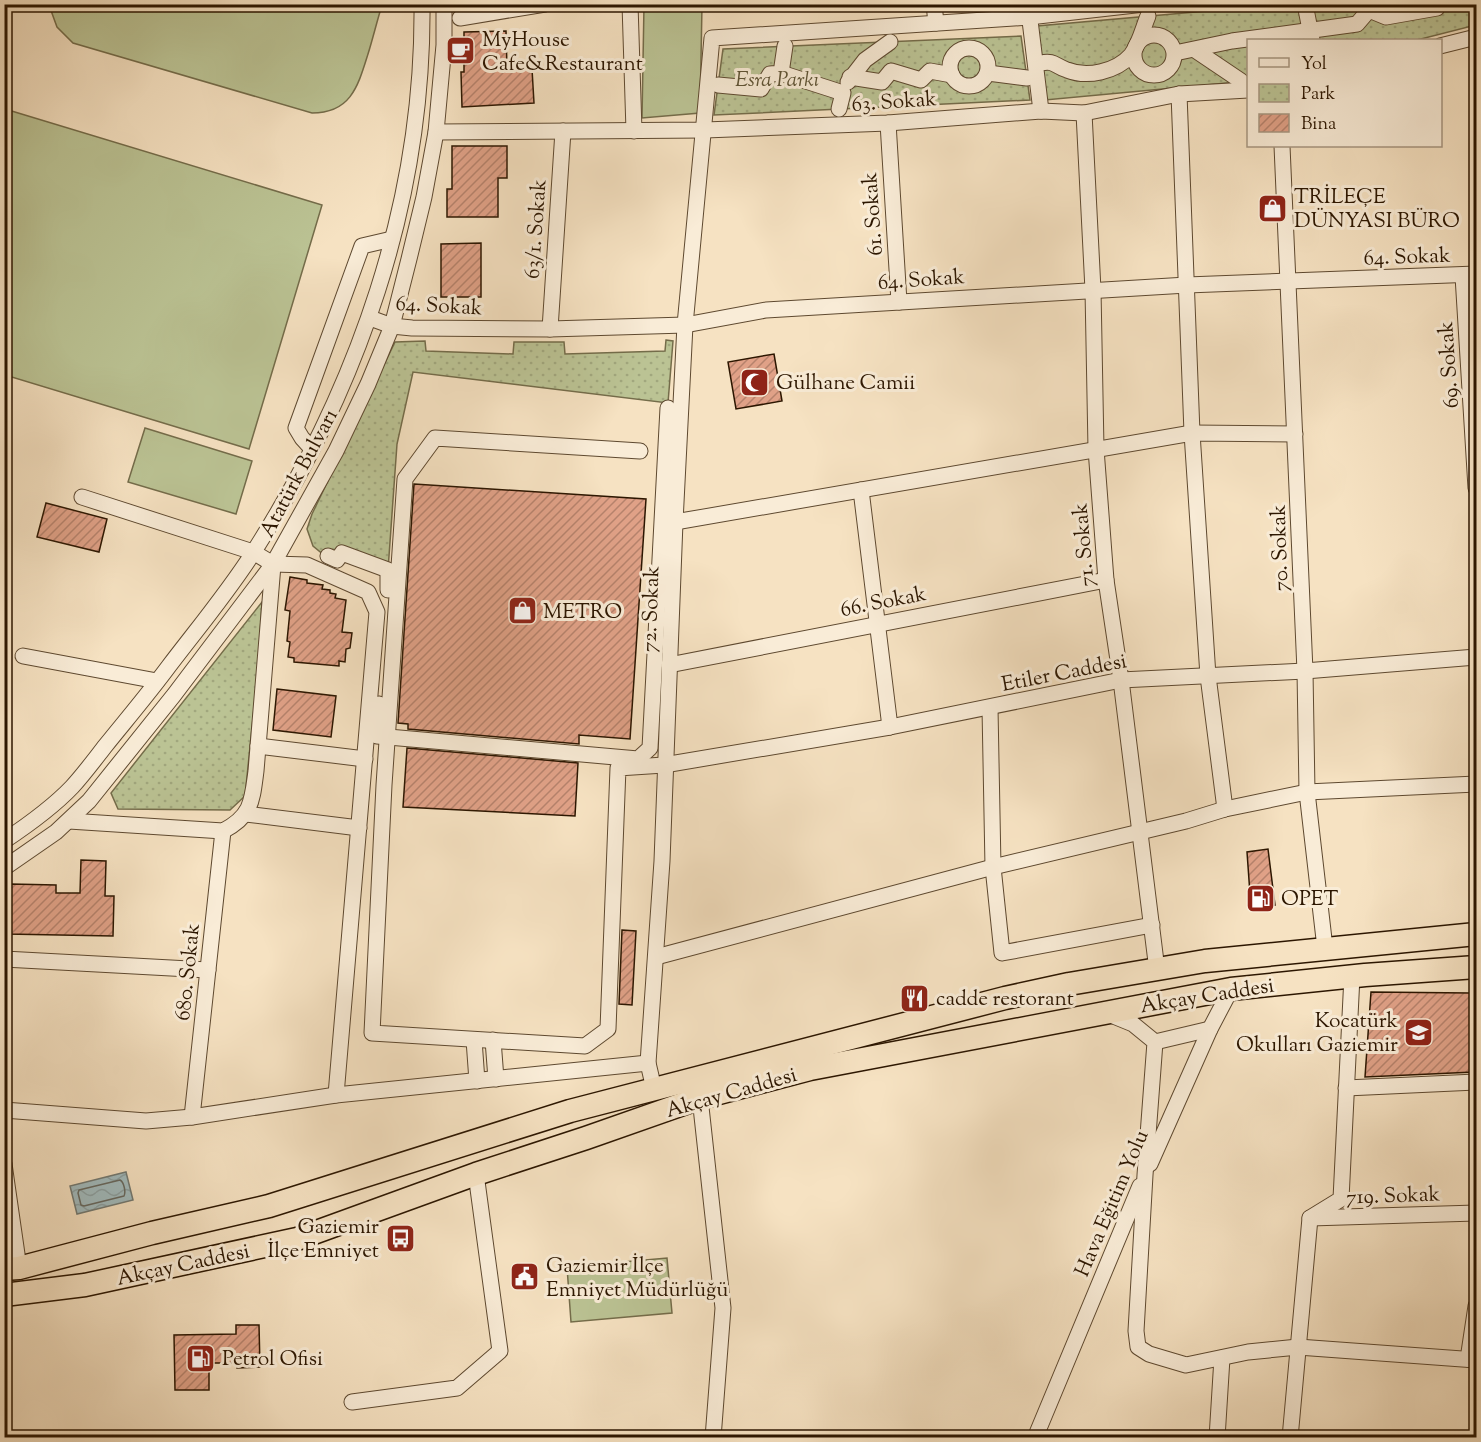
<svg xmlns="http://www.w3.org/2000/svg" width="1481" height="1442" font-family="'Sorts Mill Goudy',serif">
<defs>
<pattern id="park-dots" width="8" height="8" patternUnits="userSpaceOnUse" patternTransform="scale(1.5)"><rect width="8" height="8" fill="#bbc394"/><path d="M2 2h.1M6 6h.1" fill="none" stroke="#a1a77e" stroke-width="1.8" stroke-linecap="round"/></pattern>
<pattern id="water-waves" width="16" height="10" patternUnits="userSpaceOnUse" patternTransform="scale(1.5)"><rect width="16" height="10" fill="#a1bbbe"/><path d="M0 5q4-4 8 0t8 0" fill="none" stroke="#8ba0a2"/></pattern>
<pattern id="building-hatch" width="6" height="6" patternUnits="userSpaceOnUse" patternTransform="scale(1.5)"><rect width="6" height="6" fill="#e0a187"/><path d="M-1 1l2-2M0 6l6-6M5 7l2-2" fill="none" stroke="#b6826c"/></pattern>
</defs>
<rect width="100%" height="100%" fill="#f6e2c2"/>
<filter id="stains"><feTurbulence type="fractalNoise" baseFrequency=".00333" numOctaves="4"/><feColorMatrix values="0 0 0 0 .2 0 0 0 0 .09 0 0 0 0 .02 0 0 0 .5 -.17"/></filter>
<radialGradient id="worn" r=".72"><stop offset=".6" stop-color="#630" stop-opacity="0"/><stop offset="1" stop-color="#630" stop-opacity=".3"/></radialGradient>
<!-- green -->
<g fill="#bbc394" stroke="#746c4a" stroke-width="1.5">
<path d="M49,5V4L382,5C377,21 373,38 368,54C358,86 351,113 312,113L73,43L57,27Z"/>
<polygon points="644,5 702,5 700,113 642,118"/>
<polygon points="5,109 322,205 249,449 5,375"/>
<polygon points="145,428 252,461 236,514 128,482"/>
<polygon points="667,1258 672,1313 571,1322 567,1267"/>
</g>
<!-- park -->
<g fill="url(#park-dots)" stroke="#746c4a" stroke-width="1.5">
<polygon points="1275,5 1476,5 1476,25 1417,40 1248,40 1248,81 1045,100 1037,26"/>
<polygon points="1021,36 1030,100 714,115 723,49"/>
<polygon points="666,340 673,341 668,403 413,372 397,444 388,570 324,555 313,546 307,529 312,514 395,342 425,341 426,351 513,354 514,342 564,342 565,354 665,351"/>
<polygon points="262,602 258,669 245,796 230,810 118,809 111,793"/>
</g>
<!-- water -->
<polygon fill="url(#water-waves)" stroke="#727972" stroke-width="1.5" points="126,1172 133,1200 77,1214 70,1186"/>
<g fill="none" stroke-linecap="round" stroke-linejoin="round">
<!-- shore -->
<path stroke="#66685f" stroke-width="1.5" d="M120,1180C124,1182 126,1192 124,1196L84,1206L81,1205L78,1193L79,1190Z"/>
</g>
<!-- building -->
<g fill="url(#building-hatch)" stroke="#2c1600" stroke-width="1.5">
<polygon points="506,31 507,70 532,69 534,103 462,107 461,72 464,72 464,32"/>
<polygon points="452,146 507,146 507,178 498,178 498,217 447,217 447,189 452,189"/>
<polygon points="481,243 481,297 441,297 441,244"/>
<polygon points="774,354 782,401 736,409 728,362"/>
<polygon points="414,484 646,499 630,739 579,735 579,744 408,729 408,724 398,723"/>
<polygon points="46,503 107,519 99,552 37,537"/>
<polygon points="290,577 307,580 307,583 323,585 322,589 330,590 330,593 336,594 335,598 346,600 342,632 352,633 350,648 346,649 345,662 339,661 339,666 294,662 294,658 288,657 290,642 287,641 290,611 285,610"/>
<polygon points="277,689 336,696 331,737 273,730"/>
<polygon points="407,748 578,763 575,816 403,807"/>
<polygon points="1268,849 1275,905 1251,908 1247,852"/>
<polygon points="81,860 106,861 105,896 114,896 113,936 6,934 4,892 7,892 7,887 11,888 11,884 56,885 56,893 80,893"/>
<polygon points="622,930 636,931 632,1005 619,1004"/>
<polygon points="1371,992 1470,993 1474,1072 1365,1077"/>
<polygon points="236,1325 259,1325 260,1367 237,1368 237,1363 209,1363 209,1390 175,1390 174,1335 236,1334"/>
</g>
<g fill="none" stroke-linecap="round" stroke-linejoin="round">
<defs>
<g id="minor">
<polyline points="630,4 634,131"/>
<polyline points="934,4 936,23"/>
<polyline points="1028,4 1041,111"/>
<polyline points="1305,4 1312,40"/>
<polyline points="460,18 545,4"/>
<circle cx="1154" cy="55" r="20"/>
<polyline points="1440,46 1476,37"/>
<circle cx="969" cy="67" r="19"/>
<polyline points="1195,50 1241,81"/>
<polyline points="1175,53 1232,41 1357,24 1369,10 1386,17 1437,8 1437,4"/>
<path d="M1041,63C1054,60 1055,66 1067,70C1087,78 1116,72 1131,55C1139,45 1143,28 1148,16"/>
<polyline points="781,73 843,93 839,109"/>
<polyline points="988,73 1027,78"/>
<polyline points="850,77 882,82 891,71 921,80 930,71 952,75"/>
<polyline points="848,82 865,60 890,42"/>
<polyline points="718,85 761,89 770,74 781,73 785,46"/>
<polyline points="1179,94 1192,433 1208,676 1225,809"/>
<polyline points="1084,113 1093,290 1096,449 1106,580 1121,680 1157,970"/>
<polyline points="888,123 899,302"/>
<polyline points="436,132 705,130 888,123 1041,111 1084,113 1179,94 1248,90"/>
<polyline points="1282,146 1305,671 1307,792 1325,948"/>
<polyline points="1463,276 1476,488"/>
<polyline points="370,318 392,326 412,328 550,329 685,325 766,310 1187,285 1476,274"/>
<polyline points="550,329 563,131"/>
<polyline points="312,449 302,438 296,428 362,246 392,239"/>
<polyline points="640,451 435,438 405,479 384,785 372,1033 585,1046 608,1029 618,768 664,765 890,727 1121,680 1305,671 1476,657"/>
<polyline points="861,490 890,727"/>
<polyline points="82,497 253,552 273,564 307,565 368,592 377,612 336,1095"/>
<polyline points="675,522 1192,433 1295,434"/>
<polyline points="328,556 337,560 342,553 388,570 388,590"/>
<polyline points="23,656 157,681"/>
<polyline points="669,665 1106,580"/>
<polyline points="379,704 377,736 638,759 650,748 668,408"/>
<polyline points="990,708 993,867 1002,953 1152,925"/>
<polyline points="258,746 365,759"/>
<polyline points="246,814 359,828"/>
<path d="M69,821L223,831C252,816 252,801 256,771L273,565"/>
<path d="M4,841C28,825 52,808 72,787C84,774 95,759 106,745C127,719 149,693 169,666C198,628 228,592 253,553C358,388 424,201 422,4"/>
<polyline points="4,868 56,832 89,801 174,695 273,564 336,451 368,384 392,326 409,259 424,197 436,132 444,45 444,4"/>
<polyline points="656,957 993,867 1186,821 1225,809 1307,792 1476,784"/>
<polyline points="4,959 208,970"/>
<polyline points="1106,1013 1133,1024 1155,1042 1145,1175 1136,1331 1138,1347 1149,1354 1186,1365 1248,1352 1298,1347 1476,1360"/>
<polyline points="474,1040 477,1081"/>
<polyline points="493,1040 496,1079"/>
<polyline points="1155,1042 1210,1029"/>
<polyline points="1346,1088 1476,1082"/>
<polyline points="654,1089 648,1063 662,861 675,522 685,325 712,38 1029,17 1144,4"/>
<polyline points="700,1098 723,1308 713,1438"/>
<polyline points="4,1110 146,1121 192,1117 336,1095 648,1063"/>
<polyline points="192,1117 223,831"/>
<polyline points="4,1164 19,1268"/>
<polyline points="1150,1164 1210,1029 1231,989"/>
<polyline points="1310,1218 1476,1213"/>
<polyline points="1468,1359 1476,1306"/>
<polyline points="352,1402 457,1388 500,1351 476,1174"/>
<polyline points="1035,1438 1140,1186"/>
<polyline points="1217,1438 1222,1358"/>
<polyline points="1290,1438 1310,1218 1341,1199 1352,976"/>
</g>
<g id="highway">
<polyline points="4,1269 19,1268 152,1233 269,1206 570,1111 1005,998 1069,984 1205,961 1476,934"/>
<polyline points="4,1295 85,1285 297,1239 476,1174 586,1138 700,1098 810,1069 1231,989 1365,975 1476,967"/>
</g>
</defs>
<!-- minor casing -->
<use href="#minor" stroke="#5e4930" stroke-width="17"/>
<!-- highway casing -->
<use href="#highway" stroke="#2c1600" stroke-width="25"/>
<!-- minor -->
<use href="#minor" stroke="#f9ecd7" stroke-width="15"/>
<!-- highway -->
<use href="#highway" stroke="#f6e2c2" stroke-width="22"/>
</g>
<!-- icons -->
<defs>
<symbol id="cafe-square" viewBox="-11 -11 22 22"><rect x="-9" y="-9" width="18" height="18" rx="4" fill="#8f2418" stroke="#f9ecd7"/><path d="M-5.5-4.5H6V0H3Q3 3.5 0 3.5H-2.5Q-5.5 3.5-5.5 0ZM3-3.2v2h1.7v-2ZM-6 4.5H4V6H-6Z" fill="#fff"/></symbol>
<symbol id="shop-square" viewBox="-11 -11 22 22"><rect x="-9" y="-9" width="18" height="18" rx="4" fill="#8f2418" stroke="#f9ecd7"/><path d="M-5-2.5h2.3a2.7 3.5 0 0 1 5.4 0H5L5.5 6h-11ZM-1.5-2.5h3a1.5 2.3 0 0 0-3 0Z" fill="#fff"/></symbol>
<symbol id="mosque-square" viewBox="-11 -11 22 22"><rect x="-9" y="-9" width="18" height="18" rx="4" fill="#8f2418" stroke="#f9ecd7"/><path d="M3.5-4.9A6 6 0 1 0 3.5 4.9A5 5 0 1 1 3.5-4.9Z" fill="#fff"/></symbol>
<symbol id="fuel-square" viewBox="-11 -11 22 22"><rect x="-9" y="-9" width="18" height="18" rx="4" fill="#8f2418" stroke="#f9ecd7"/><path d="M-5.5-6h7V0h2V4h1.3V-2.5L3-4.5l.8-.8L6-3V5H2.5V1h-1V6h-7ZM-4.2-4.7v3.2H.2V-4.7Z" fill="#fff"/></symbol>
<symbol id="restaurant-square" viewBox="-11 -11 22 22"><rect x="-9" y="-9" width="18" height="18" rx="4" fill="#8f2418" stroke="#f9ecd7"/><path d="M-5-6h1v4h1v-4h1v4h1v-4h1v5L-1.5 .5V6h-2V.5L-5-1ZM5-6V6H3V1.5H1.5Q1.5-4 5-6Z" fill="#fff"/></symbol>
<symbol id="school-square" viewBox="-11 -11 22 22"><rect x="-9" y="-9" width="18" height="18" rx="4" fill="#8f2418" stroke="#f9ecd7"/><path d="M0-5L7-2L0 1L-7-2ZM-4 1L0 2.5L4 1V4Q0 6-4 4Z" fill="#fff"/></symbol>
<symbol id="bus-square" viewBox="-11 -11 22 22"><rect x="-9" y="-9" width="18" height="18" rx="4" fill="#8f2418" stroke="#f9ecd7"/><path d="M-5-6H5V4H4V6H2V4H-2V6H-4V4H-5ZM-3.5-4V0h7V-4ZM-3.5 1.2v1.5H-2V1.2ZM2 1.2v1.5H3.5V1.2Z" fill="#fff"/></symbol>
<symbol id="civic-square" viewBox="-11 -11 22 22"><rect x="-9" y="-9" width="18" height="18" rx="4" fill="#8f2418" stroke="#f9ecd7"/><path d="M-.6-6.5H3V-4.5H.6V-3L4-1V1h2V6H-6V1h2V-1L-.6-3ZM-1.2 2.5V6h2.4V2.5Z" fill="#fff"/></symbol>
</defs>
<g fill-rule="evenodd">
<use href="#cafe-square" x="444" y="34" width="33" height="33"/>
<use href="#shop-square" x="1256" y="192" width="33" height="33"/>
<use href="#mosque-square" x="738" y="366" width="33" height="33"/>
<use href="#shop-square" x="506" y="594" width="33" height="33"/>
<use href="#fuel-square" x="1244" y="882" width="33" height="33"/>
<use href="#restaurant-square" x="898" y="982" width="33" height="33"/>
<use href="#school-square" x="1402" y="1016" width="33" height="33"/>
<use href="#bus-square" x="384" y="1222" width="33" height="33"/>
<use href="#civic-square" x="508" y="1260" width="33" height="33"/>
<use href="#fuel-square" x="184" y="1342" width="33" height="33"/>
</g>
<g text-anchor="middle" stroke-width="6" stroke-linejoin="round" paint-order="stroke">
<!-- poi labels -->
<g font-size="21" fill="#2c1600" stroke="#f9ecd7" text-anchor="start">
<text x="482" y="46">MyHouse<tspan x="482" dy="24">Cafe&amp;Restaurant</tspan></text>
<text x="1294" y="203">TRİLEÇE<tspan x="1294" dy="24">DÜNYASI BÜRO</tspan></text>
<text x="776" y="389">Gülhane Camii</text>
<text x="543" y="618">METRO</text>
<text x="1281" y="905">OPET</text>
<text x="936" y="1005">cadde restorant</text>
<text x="1398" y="1027" text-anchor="end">Kocatürk<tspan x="1398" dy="24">Okulları Gaziemir</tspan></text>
<text x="379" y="1233" text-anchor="end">Gaziemir<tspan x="379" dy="24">İlçe Emniyet</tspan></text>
<text x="546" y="1272">Gaziemir İlçe<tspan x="546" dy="24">Emniyet Müdürlüğü</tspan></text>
<text x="222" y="1365">Petrol Ofisi</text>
</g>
<!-- park labels -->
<g font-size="21" font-style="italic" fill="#5e5334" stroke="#f9ecd7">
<text x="777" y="86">Esra Parkı</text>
</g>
<!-- street labels -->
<g font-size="21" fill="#2c1600" stroke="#f9ecd7">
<text transform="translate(894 101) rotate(-4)" y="7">63. Sokak</text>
<text transform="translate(872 214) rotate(-94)" y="7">61. Sokak</text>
<text transform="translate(535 229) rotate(-86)" y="7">63/1. Sokak</text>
<text transform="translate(1407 256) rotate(-2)" y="7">64. Sokak</text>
<text transform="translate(921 279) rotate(-4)" y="7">64. Sokak</text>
<text transform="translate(439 305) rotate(3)" y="7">64. Sokak</text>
<text transform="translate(1448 365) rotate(-94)" y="7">69. Sokak</text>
<text transform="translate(298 473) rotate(-62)" y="7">Atatürk Bulvarı</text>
<text transform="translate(1083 545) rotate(-95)" y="7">71. Sokak</text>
<text transform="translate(1279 548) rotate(-92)" y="7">70. Sokak</text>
<text transform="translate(883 601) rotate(-11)" y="7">66. Sokak</text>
<text transform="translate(650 609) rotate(-88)" y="7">72. Sokak</text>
<text transform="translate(1064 672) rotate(-11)" y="7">Etiler Caddesi</text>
<text transform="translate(187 972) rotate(-84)" y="7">680. Sokak</text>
<text transform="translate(1207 995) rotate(-9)" y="7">Akçay Caddesi</text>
<text transform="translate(731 1092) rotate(-16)" y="7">Akçay Caddesi</text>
<text transform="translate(1393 1195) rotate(-2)" y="7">719. Sokak</text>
<text transform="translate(1111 1203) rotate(-67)" y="7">Hava Eğitim Yolu</text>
<text transform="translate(183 1264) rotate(-12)" y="7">Akçay Caddesi</text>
</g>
</g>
<!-- margin -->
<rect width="1481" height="1442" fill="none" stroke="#f6e2c2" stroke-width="24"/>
<rect x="6" y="6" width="1469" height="1430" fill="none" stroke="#2c1600" stroke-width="3"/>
<rect x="12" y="12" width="1457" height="1418" fill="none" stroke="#2c1600" stroke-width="1.5"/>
<!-- legend -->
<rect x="1247" y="39" width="195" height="108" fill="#f9ecd7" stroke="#a79681" stroke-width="1.5"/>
<rect x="1259" y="58" width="30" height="9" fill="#f9ecd7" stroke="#a79681" stroke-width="1.5"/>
<text x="1301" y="69" font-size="18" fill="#2c1600">Yol</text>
<rect x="1259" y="84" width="30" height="18" fill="url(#park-dots)" stroke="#a79681" stroke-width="1.5"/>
<text x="1301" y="99" font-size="18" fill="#2c1600">Park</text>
<rect x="1259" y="114" width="30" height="18" fill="url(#building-hatch)" stroke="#a79681" stroke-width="1.5"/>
<text x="1301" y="129" font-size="18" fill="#2c1600">Bina</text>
<rect width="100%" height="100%" filter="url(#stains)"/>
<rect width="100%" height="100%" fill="url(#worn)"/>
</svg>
